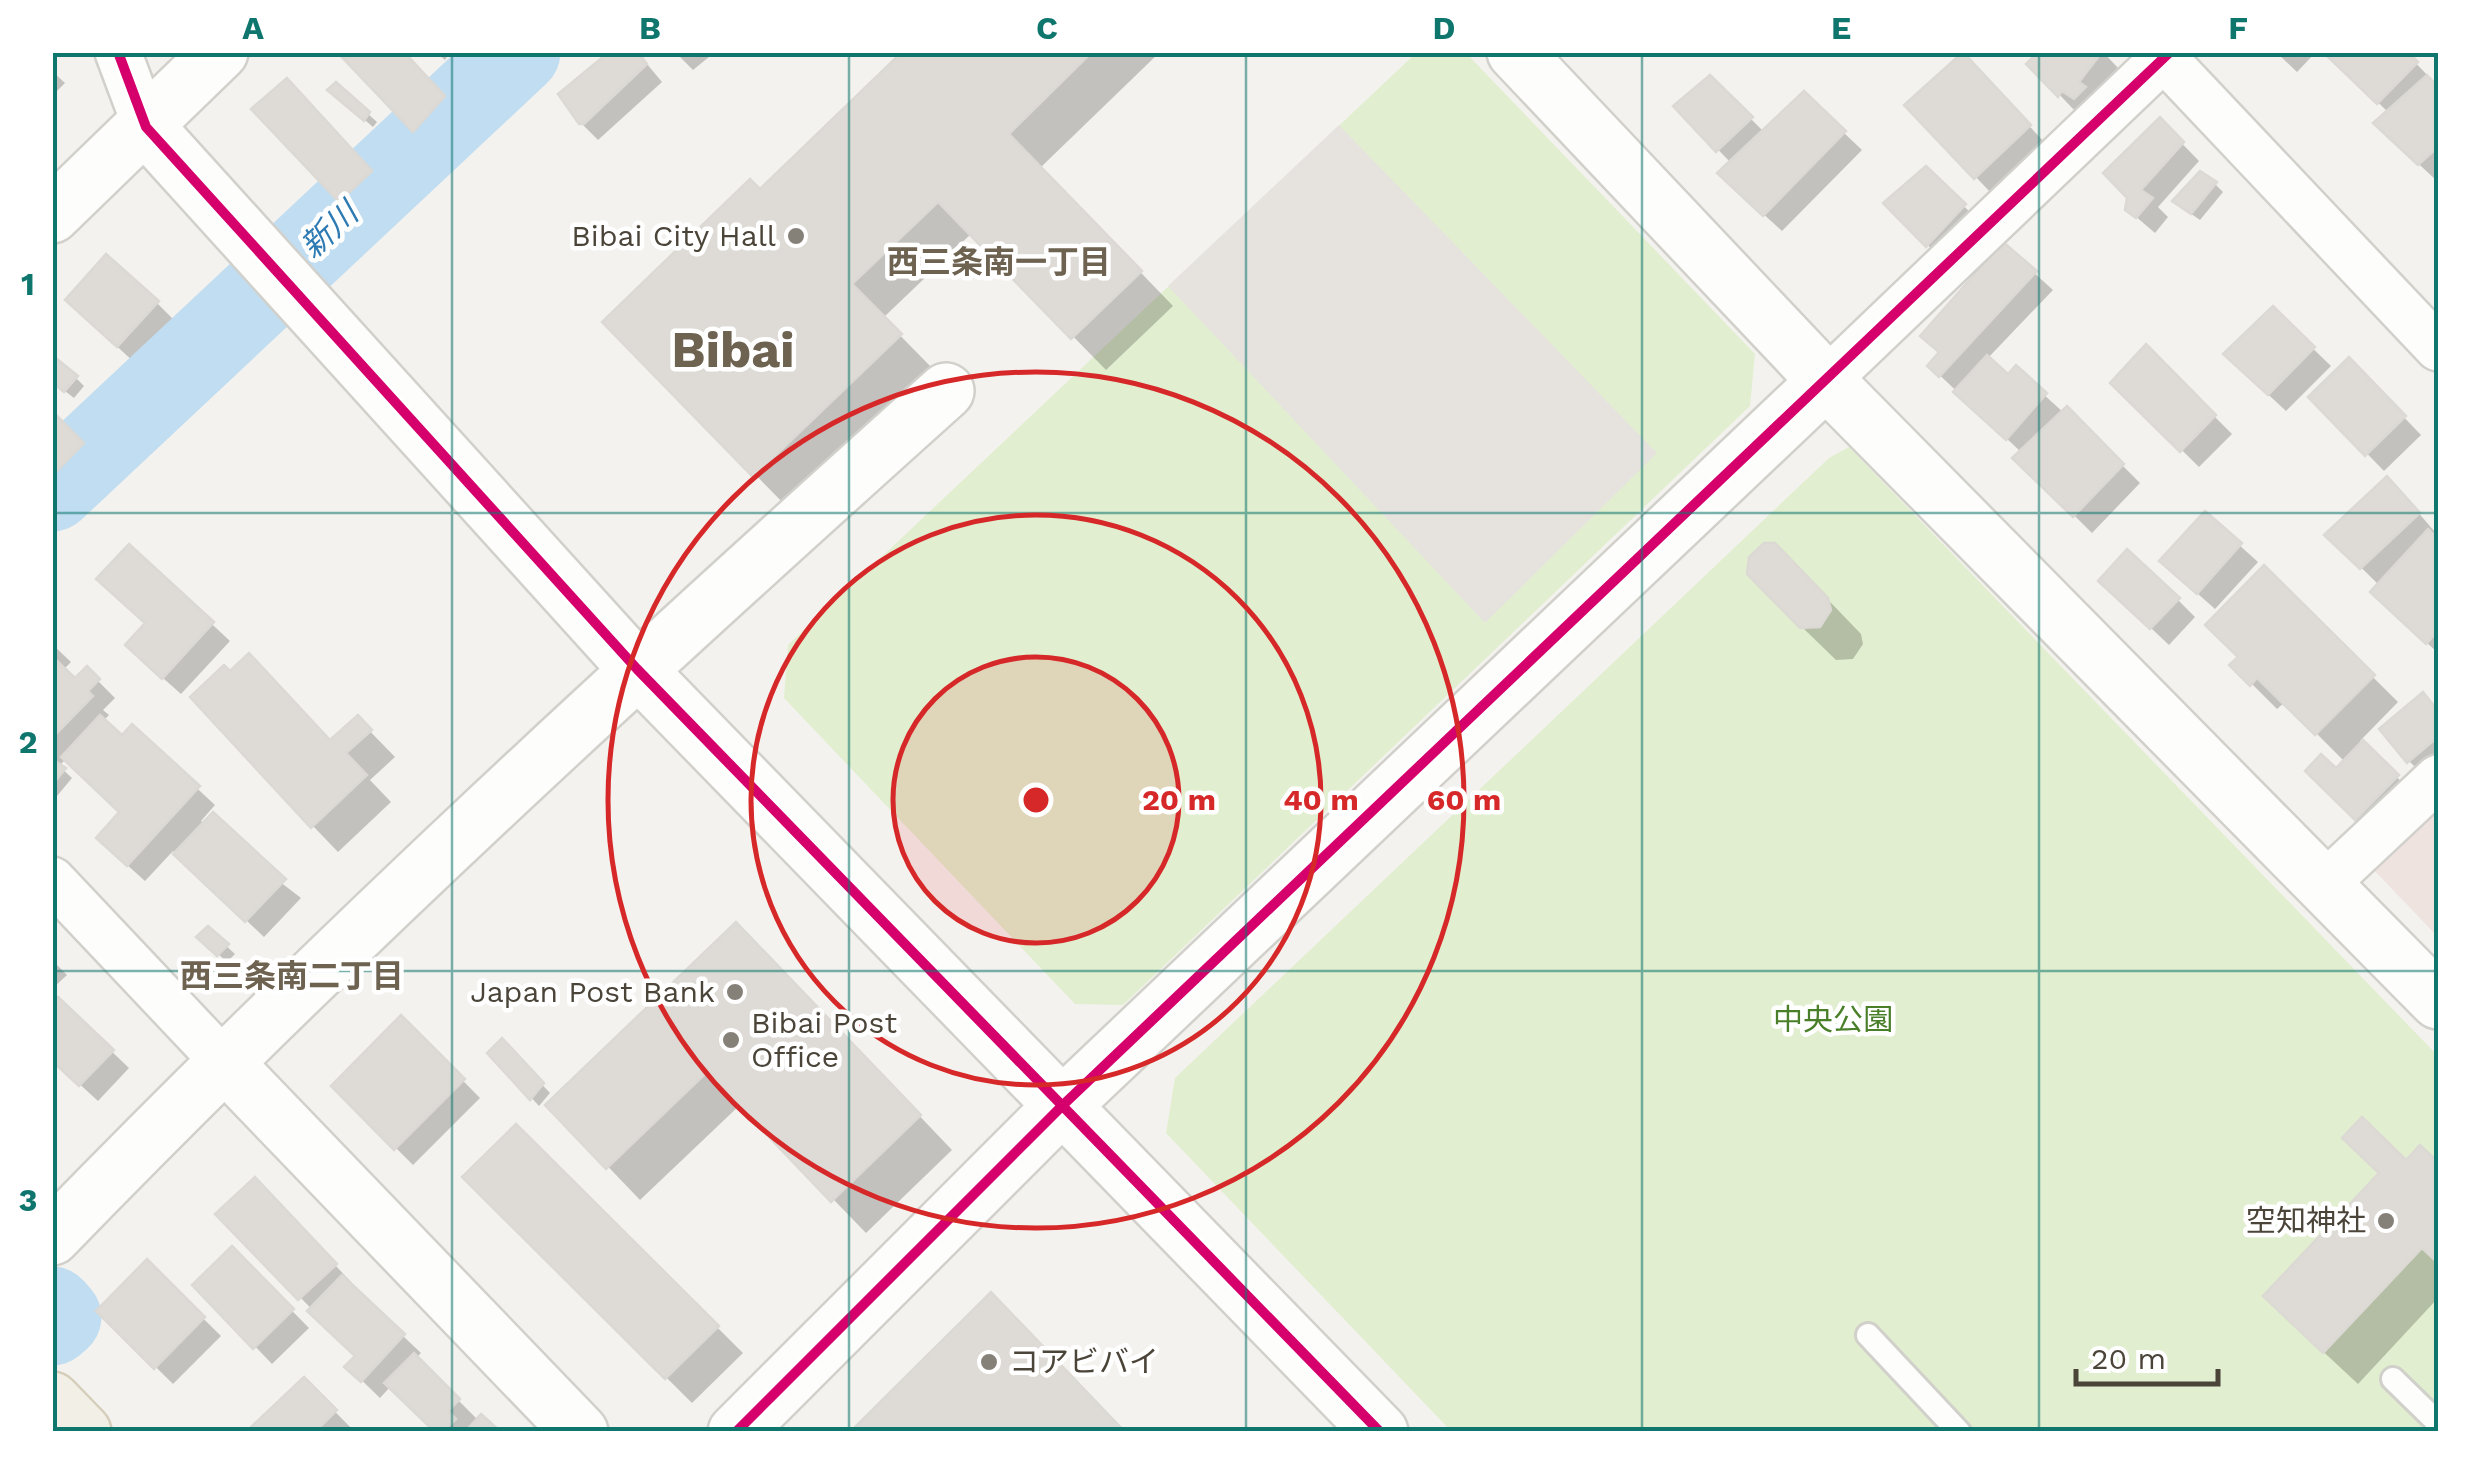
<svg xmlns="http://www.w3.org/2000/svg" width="2491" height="1484" font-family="'Work Sans','Noto Sans JP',sans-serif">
<rect width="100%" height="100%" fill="#f4f2ee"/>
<!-- medical -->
<polygon fill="#eee3df" points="2438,803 2438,937 2371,867"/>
<!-- green -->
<g fill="#e1eecf">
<polygon points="1416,53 1466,53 1755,354 1750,406 1123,1005 1075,1004 784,698 788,645"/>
<polygon points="1849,447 2438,1056 2438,1431 1451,1431 1166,1133 1175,1078 1829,458"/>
</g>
<!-- parking -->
<polygon fill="#e6e3df" points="1339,125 1657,453 1485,623 1168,286"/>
<!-- shadow -->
<g fill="#0003">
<polygon points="340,52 401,52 461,115 431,147"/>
<polygon points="436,52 450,52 445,60"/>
<polygon points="637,52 662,82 598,140 580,122"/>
<polygon points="675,52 715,52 693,70"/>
<polygon points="905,52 1160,52 1040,168 1173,306 1106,370 972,233 883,318 933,369 788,508 606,322 760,193"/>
<polygon points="2056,52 2103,52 2119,69 2096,100 2093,114 2080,106 2076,112 2030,64"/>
<polygon points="2276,52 2316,52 2297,72"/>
<polygon points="2326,52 2405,52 2433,81 2438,90 2437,181 2393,140 2389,113"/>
<polygon points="52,71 65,83 52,96"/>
<polygon points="1979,72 2046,144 1993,195 1907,105"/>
<polygon points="1710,78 1764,132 1804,95 1862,150 1782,231 1737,190 1731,163 1676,106"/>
<polygon points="336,85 377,122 373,127 338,97"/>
<polygon points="304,99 387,189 358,217 341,200"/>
<polygon points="2160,121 2199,161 2158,207 2168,217 2155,233 2127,209"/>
<polygon points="1926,169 1981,223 1944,262 1887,203"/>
<polygon points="2215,184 2223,192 2200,220 2184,209"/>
<polygon points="2003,245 2053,290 1987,359 2008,377 2016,369 2064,413 2067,410 2140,483 2092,533 2016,458 2022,453 1930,366"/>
<polygon points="157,303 174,320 135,363 85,317"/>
<polygon points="2273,310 2331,366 2286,411 2243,371"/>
<polygon points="2146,348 2232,434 2199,467 2114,383"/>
<polygon points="2349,360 2421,435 2384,471 2312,397"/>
<polygon points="76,378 84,386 74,398 52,381"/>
<polygon points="52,415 100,462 71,492 52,474"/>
<polygon points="2404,496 2435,532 2431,536 2438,542 2438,653 2390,609 2379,585 2328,535"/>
<polygon points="2206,515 2258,562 2215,609 2180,578"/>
<polygon points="129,547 230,641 181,694 145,662 148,624"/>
<polygon points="2264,569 2398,702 2360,741 2414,794 2374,836 2308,771 2336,771 2345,762 2285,702 2277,709 2233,665 2241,657"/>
<polygon points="1808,579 1861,634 1863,644 1853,659 1836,660 1802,627"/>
<polygon points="2119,598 2178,600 2195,617 2169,645"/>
<polygon points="52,644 71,662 63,670 75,682 87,670 115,698 103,710 109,715 103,721 122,738 132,728 215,805 201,821 301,898 264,937 173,851 145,881 116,855 122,813 66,759 59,766 72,778 52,802"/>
<polygon points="2431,704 2438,713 2438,751 2417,769 2409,761"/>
<polygon points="358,719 395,757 370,780 391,802 338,852 313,826 331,743"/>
<polygon points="208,929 235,954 227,962 199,937"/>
<polygon points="769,958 952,1150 866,1233 741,1104 640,1200 549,1105"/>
<polygon points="52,960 67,975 52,989"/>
<polygon points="58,1000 129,1068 98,1101 52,1059"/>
<polygon points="402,1019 480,1098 413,1165 334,1086"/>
<polygon points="502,1042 550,1093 539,1106 490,1053"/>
<polygon points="516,1127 743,1353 692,1403 465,1177"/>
<polygon points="2420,1149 2438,1165 2438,1298 2358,1384 2299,1329"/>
<polygon points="272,1198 352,1283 349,1285 421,1353 416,1358 478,1420 497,1432 438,1432 391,1386 380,1398 348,1367 358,1356 219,1215"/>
<polygon points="232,1250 309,1328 272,1364 196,1285"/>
<polygon points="147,1263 221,1336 173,1384 99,1311"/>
<polygon points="304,1380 352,1429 257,1432"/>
</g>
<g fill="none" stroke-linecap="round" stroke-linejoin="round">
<!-- river -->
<g stroke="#c0ddf1" stroke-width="85">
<polyline points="52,489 518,52"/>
<polyline points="52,1309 59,1317 52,1323"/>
</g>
</g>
<!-- building -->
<g fill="#dedbd6" stroke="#dcd9d4" stroke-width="2.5">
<polygon points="337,52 404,52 445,96 413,132"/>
<polygon points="609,52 638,52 647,64 584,124 579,124 558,94"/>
<polygon points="902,52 1092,52 1009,134 1142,271 1071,339 938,202 852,284 902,334 753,477 602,322 750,179 760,189"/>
<polygon points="1963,52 2031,125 1974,179 1904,105"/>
<polygon points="2038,52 2102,52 2079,82 2086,87 2074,99 2062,91 2058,97 2026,64"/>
<polygon points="2323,52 2408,52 2418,62 2377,104"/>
<polygon points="1710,75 1753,117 1716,152 1673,106"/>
<polygon points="2427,75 2438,87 2438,147 2418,165 2373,123"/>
<polygon points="287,78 372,171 339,202 251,109"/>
<polygon points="336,82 370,112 364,121 327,90"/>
<polygon points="1804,91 1846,131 1763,216 1717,173"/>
<polygon points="2160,117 2184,142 2141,190 2153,198 2136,218 2125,210 2127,198 2103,173"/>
<polygon points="1926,166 1966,204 1926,247 1883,203"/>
<polygon points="2200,171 2217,182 2191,214 2172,201"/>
<polygon points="2003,242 2037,271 1939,377 1927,366 1939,352 1920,336"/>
<polygon points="106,254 159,301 117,347 65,300"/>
<polygon points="2273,306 2315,347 2268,395 2223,354"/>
<polygon points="2146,344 2216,415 2180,452 2110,383"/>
<polygon points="52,355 78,376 64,392 52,382"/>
<polygon points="1987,355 2008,374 2016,365 2047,393 2006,440 1953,392"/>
<polygon points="2349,357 2406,416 2365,456 2308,397"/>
<polygon points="2067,406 2124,464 2073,517 2012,458"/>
<polygon points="52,411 84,443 52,476"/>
<polygon points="2387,476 2420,513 2360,569 2324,535"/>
<polygon points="2205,511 2242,543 2197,594 2159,561"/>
<polygon points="2428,529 2438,539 2438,631 2426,644 2370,592"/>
<polygon points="1764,543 1775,543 1828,598 1831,610 1820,627 1800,628 1747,574 1749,557"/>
<polygon points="129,544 214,622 162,679 125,645 145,623 96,579"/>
<polygon points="2127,549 2180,598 2150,629 2098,581"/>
<polygon points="2264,565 2375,675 2315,735 2257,678 2250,686 2229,665 2238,657 2205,625"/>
<polygon points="249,653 330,740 358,715 372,730 346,753 367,775 311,828 190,697 224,665 230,671"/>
<polygon points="55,659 75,678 87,666 100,679 88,691 93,696 52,738"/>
<polygon points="2423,692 2438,711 2438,737 2407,763 2379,729"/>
<polygon points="100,715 122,735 132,724 200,786 127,866 96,838 119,812 61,757"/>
<polygon points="2363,740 2399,775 2355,820 2305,771 2321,754 2336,768"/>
<polygon points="52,759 66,768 52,785"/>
<polygon points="213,812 286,879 245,922 173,854"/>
<polygon points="736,922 921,1115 831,1202 707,1072 606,1169 545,1105"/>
<polygon points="208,926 229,944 217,956 196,937"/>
<polygon points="58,997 114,1050 79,1086 52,1061 52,1003"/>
<polygon points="401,1015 465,1079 394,1150 331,1086"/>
<polygon points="502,1038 544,1083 530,1100 487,1053"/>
<polygon points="2362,1117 2406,1160 2420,1145 2438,1162 2438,1263 2422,1248 2323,1353 2263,1296 2379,1173 2342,1138"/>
<polygon points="516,1124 719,1326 665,1379 462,1177"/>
<polygon points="255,1177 337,1264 298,1300 215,1214"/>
<polygon points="232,1246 294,1309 253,1349 192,1285"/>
<polygon points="147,1259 205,1317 154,1369 96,1311"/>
<polygon points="342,1275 405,1334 361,1382 344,1367 355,1356 307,1311"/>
<polygon points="991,1292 1125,1432 850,1432"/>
<polygon points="414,1353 460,1399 448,1411 456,1419 443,1432 435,1432 384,1383"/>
<polygon points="304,1377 337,1410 315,1432 254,1432 250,1428"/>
<polygon points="481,1414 501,1432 465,1432"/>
</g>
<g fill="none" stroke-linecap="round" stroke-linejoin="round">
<defs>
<g id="service">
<polyline points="1868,1335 1959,1432"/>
<polyline points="2393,1379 2438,1423"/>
</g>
<g id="minor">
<polyline points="118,52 146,127"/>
<polyline points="2158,52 2438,348"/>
<polyline points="1826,381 2170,52"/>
<polyline points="52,880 223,1061"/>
<polyline points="2325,884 2438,778"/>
</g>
<g id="tertiary">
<polyline points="1515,52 1826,381 2438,1001"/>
<polyline points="146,127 637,669 1380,1432"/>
<polyline points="52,215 220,52"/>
<polyline points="223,1061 580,1432"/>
<path d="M52,1237C338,942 641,665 946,391"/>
<polyline points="736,1432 1063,1105 1826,381"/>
</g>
<polyline id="primary" points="52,1400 83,1432"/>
</defs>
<!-- service casing -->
<use href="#service" stroke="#d2d0cb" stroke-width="28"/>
<!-- minor casing -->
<use href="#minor" stroke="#d2d0cb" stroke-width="50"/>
<!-- tertiary casing -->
<use href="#tertiary" stroke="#d2d0cb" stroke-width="60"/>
<!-- primary casing -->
<use href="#primary" stroke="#d6cebb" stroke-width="60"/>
<!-- service -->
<use href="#service" stroke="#fdfdfc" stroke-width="22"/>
<!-- minor -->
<use href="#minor" stroke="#fdfdfc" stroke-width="45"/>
<!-- tertiary -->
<use href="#tertiary" stroke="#fdfdfc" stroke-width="55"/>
<!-- primary -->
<use href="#primary" stroke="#f2efe6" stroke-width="55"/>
<defs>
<g id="cycleway">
<polyline points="118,52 146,127 637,669 1380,1432"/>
<polyline points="736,1432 1063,1105 2170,52"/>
</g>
</defs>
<!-- cycleway casing -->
<use href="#cycleway" stroke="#fff" stroke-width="16"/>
<!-- cycleway -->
<use href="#cycleway" stroke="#d6006c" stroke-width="10"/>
</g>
<!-- grid -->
<path fill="none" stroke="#0f766e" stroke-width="2.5" stroke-opacity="0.55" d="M452,52V1432M849,52V1432M1246,52V1432M1642,52V1432M2039,52V1432M52,513H2438M52,971H2438"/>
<!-- distance rings -->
<circle cx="1036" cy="800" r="143" fill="#d62828" fill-opacity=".12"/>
<g fill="none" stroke="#d62828" stroke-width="5">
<circle cx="1036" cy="800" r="143"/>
<circle cx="1036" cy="800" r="285"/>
<circle cx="1036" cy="800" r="428"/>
</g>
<!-- markers -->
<g fill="#868178" stroke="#fff" stroke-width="4">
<circle cx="796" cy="236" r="10"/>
<circle cx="735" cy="992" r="10"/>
<circle cx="731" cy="1040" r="10"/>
<circle cx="2386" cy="1221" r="10"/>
<circle cx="989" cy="1362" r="10"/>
</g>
<g text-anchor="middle" stroke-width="9" stroke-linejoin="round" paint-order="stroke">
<!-- poi labels -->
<g font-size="30" fill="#4b4439" stroke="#fff" text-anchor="end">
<text x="776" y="246">Bibai City Hall</text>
<text x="715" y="1002">Japan Post Bank</text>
<text x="751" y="1033" text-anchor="start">Bibai Post<tspan x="751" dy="34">Office</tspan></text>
<text x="2366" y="1231">空知神社</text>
<text x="1009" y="1372" text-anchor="start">コアビバイ</text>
</g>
<!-- park labels -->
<g font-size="30" fill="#4a7f2a" stroke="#fff">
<text x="1833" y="1030">中央公園</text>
</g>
<!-- water labels -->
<g font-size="32" font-style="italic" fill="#2e7ab2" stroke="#fff">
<text transform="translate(329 230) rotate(-43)" y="11">新川</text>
</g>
<!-- neighbourhood labels -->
<g font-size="32" font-weight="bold" fill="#6e6250" stroke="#fff">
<text x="999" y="273">西三条南一丁目</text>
<text x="292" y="987">西三条南二丁目</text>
</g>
<!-- town labels -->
<g font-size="50" font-weight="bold" fill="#6e6250" stroke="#fff">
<text x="733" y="367">Bibai</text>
</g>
</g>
<circle cx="1036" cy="800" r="15" fill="#d62828" stroke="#fff" stroke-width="5"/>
<g font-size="30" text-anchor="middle" font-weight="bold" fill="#d62828" stroke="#fff" stroke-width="9" stroke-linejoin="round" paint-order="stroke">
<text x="1179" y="810">20 m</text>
<text x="1321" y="810">40 m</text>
<text x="1464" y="810">60 m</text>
</g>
<!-- border -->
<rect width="2491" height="1484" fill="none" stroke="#ffffff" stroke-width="110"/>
<!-- scale -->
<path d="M2076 1369v15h142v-15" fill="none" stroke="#4b4439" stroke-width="5"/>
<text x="2091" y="1369" font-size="30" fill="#4b4439" stroke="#ffffff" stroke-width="8" paint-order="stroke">20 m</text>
<rect x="55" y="55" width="2381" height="1374" fill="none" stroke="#0f766e" stroke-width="4"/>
<g font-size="32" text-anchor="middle" font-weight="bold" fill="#0f766e">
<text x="253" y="39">A</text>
<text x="650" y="39">B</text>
<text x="1047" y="39">C</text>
<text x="1444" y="39">D</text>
<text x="1841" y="39">E</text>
<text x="2238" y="39">F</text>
<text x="28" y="295">1</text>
<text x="28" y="753">2</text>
<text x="28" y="1211">3</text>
</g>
</svg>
